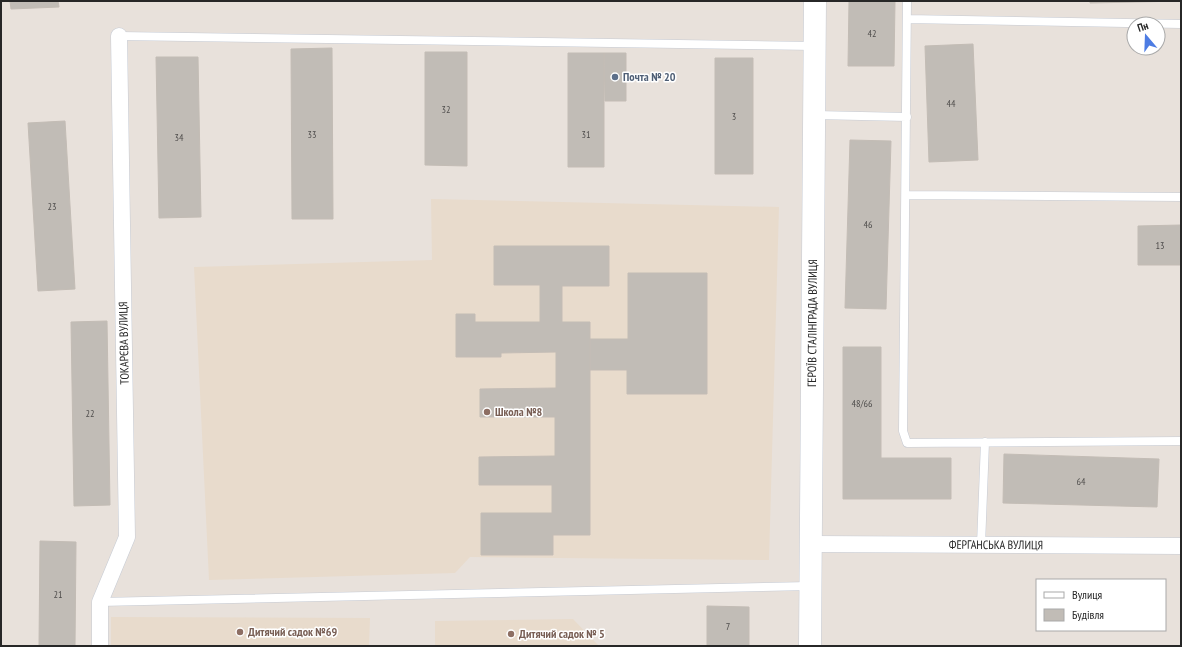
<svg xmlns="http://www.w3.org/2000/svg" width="1182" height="647" viewBox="0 0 1182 647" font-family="'PT Sans Narrow',sans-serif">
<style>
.education{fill:#e8dbcc}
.building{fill:#c1bcb6;stroke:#c3bcb5}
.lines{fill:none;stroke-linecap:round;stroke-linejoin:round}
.service-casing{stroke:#c6cbd4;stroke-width:9}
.minor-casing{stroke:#c6cbd4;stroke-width:17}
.secondary-casing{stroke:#c6cbd4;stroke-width:23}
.service{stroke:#fff;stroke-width:8}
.minor{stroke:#fff;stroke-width:16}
.secondary{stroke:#fff;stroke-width:22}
.service-dot{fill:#5c6f8a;stroke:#fff;stroke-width:1.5}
.education-dot{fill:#8d6e63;stroke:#fff;stroke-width:1.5}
.labels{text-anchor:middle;stroke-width:3;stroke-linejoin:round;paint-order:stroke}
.number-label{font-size:10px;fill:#4e4c4b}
.service-label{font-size:12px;font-weight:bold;fill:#4e5e75;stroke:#fff;text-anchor:start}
.street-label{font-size:12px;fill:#272727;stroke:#fff}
.education-label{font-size:12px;font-weight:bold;fill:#785e54;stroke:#fff;text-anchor:start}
</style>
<rect width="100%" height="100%" fill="#e8e1db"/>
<path class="education" d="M431,199L779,207L769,560L470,557L455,573L209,580L194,267L432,260Z
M111,617L370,618L369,646H111Z
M573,619L599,646H435V621Z"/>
<path class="building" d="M10,1H58L59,7L11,9Z
M849,1H895L894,66H848Z
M1090,1H1181L1090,3Z
M973,44L978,160L929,162L925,46Z
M332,48L333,219H292L291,49Z
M425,52H467V166L425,165Z
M568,53H604V167H568Z
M604,53H626V101H605Z
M156,57H198L201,217L159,218Z
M715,58H753V174H715Z
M65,121L75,289L38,291L28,123Z
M850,140L891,141L886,309L845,308Z
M1181,225V265H1138V226Z
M494,246H609V286H562V322H590V535H553V555H481V513H552V485H479V457L555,456V417H480V389L556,388V352L501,353V357H456V314H475V322H540V285H494Z
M628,273H707V394H627V370H590V339H628Z
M107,321L110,505L74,506L71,322Z
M843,347H881V458H951V499H843Z
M1004,454L1159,459L1157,507L1003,503Z
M40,541L76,542L75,646H39Z
M707,606L749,607V646H707Z"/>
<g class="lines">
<g class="service-casing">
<path id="service" d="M907,1L903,431L907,443L1181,441
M907,19L1181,24
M119,36L815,46
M815,115L907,117
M906,195L1181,197
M981,545L985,442
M100,602L809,586"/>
</g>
<g class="minor-casing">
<g id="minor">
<path id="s1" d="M811,544L1181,546"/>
<path d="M100,646V602L127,537L119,36"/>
</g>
</g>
<g class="secondary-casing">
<g id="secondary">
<path id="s2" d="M810,646L815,1"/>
</g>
</g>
<use href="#service" class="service"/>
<use href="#minor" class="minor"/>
<use href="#secondary" class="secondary"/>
</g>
<circle class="service-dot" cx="615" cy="77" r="4"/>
<g class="education-dot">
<circle cx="487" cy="412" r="4"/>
<circle cx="240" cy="632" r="4"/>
<circle cx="511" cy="634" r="4"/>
</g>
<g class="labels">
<g class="number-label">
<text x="872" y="37">42</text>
<text x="951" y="107">44</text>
<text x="446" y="113">32</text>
<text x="734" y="120">3</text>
<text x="312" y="138">33</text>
<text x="586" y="138">31</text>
<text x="179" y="141">34</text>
<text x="52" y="210">23</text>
<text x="868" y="228">46</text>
<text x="1160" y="249">13</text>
<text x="862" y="407">48/66</text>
<text x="90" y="417">22</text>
<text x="1081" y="485">64</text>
<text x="58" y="598">21</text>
<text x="728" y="630">7</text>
</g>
<g class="service-label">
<text x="623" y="81">Почта № 20</text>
</g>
<g class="street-label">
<text dy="4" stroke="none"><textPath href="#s2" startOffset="323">ГЕРОЇВ СТАЛІНГРАДА ВУЛИЦЯ</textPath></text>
<text transform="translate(124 343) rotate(-91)" y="4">ТОКАРЄВА ВУЛИЦЯ</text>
<text dy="4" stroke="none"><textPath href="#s1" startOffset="185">ФЕРГАНСЬКА ВУЛИЦЯ</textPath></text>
</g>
<g class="education-label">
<text x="495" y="416">Школа №8</text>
<text x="248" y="636">Дитячий садок №69</text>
<text x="519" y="638">Дитячий садок № 5</text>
</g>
</g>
<rect width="1182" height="647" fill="none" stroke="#272727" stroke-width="4"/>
<rect x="1036" y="579" width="130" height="52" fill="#ffffff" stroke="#a9a9a9"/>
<rect x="1044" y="592" width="20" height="6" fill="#ffffff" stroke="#a9a9a9"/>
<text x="1072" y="599" font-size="12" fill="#272727">Вулиця</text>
<rect x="1044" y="609" width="20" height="12" fill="#c1bcb6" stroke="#a9a9a9"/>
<text x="1072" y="619" font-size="12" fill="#272727">Будівля</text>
<g transform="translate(1146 36) rotate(341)"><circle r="19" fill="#ffffff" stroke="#a9a9a9"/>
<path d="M0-3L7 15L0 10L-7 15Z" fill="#4d7ce3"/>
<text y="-6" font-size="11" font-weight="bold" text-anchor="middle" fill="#272727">Пн</text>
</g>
</svg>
